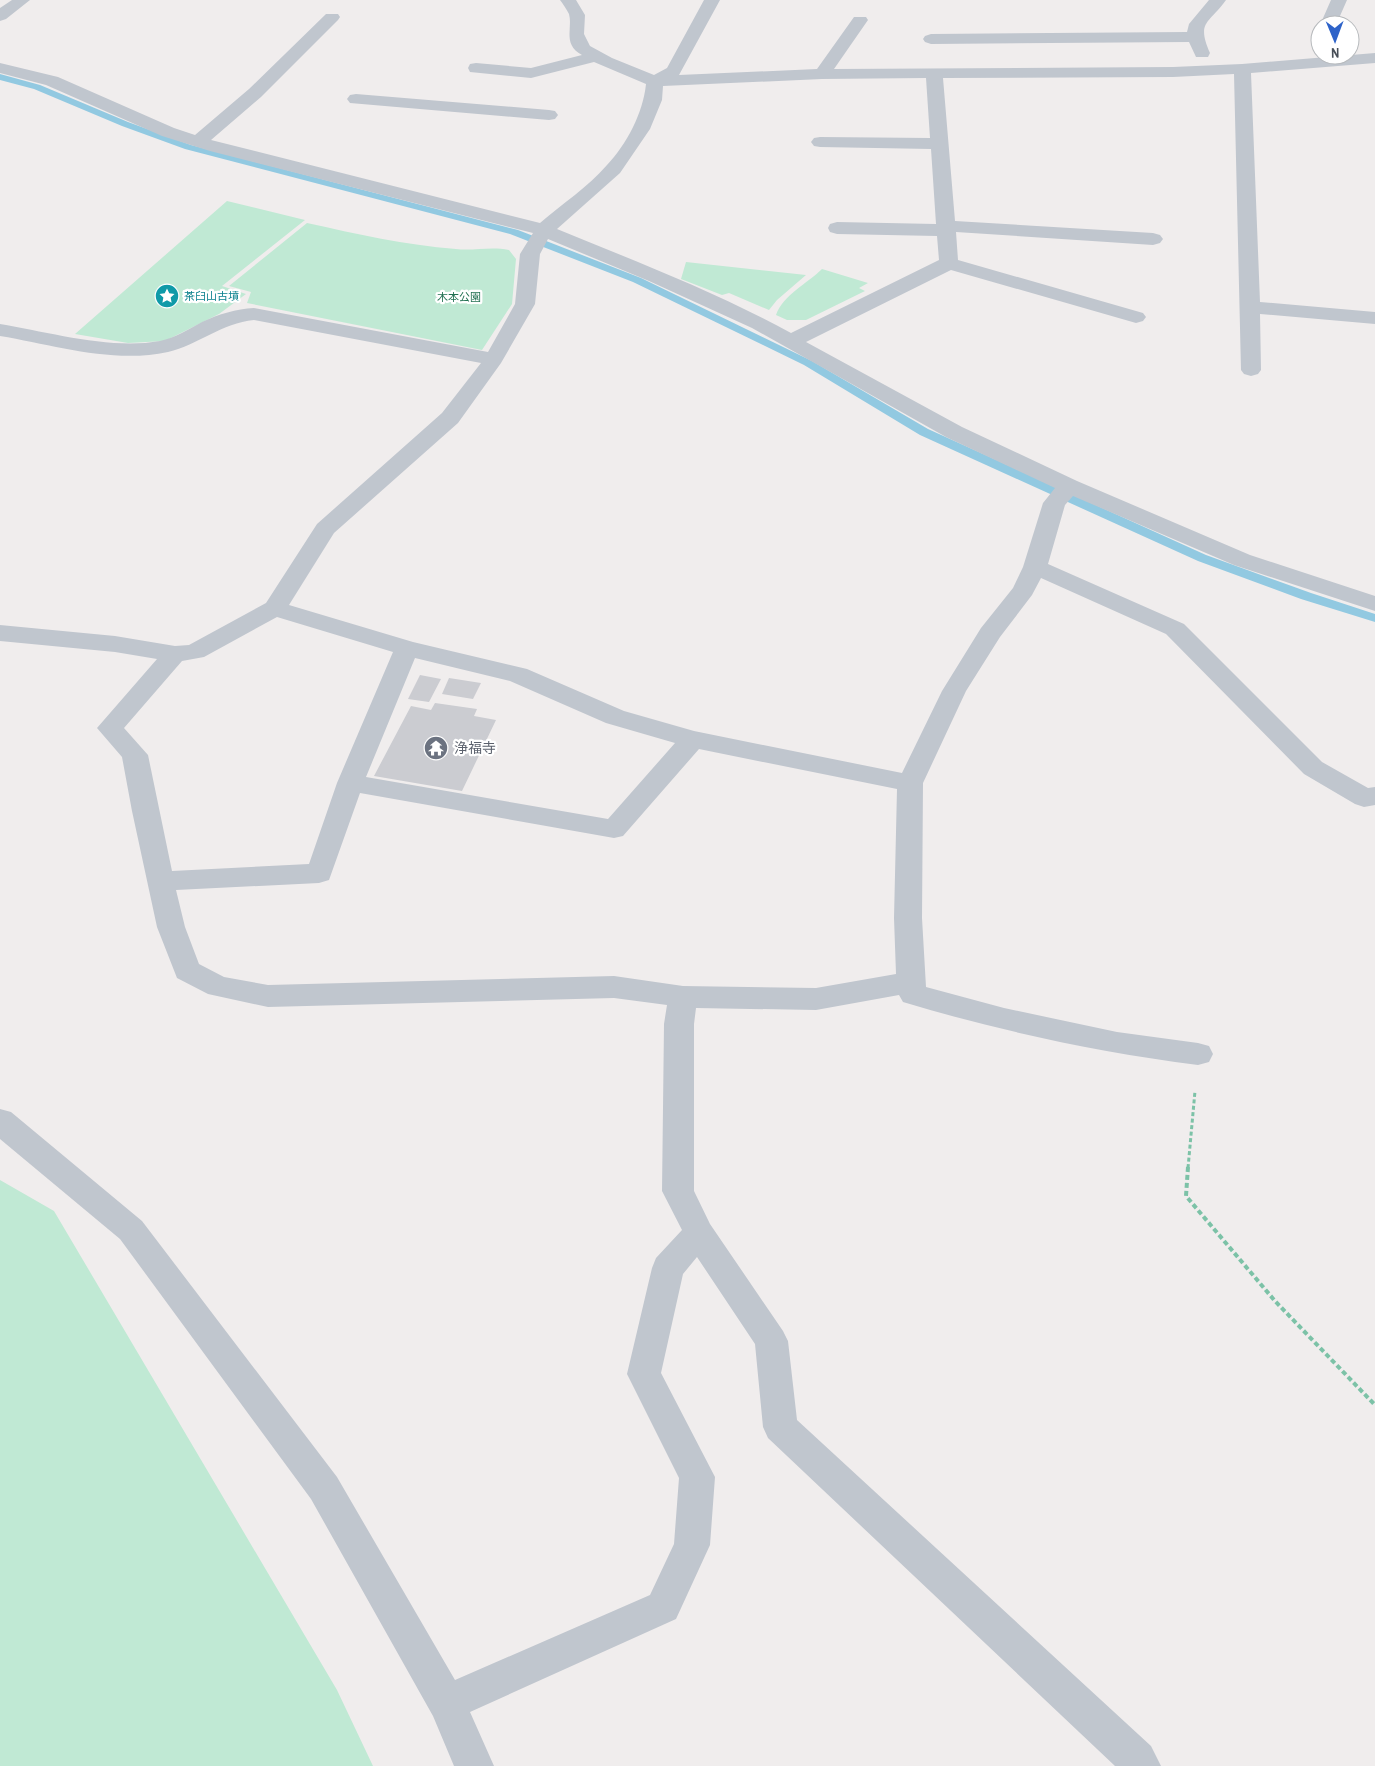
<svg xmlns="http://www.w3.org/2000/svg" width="1375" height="1766" viewBox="0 0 1375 1766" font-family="'Archivo Narrow','Noto Sans JP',sans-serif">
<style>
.green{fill:#c0e9d4}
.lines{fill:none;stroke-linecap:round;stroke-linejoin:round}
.stream{fill:#92c9e1;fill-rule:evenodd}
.building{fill:#cbccd1}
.path-far1{stroke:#7cc2a7;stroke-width:3;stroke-dasharray:4 2.5;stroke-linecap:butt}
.path{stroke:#7cc2a7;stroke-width:4;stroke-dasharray:5 3;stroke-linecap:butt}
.minor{fill:#c0c6ce;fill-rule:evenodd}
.labels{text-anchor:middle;stroke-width:4.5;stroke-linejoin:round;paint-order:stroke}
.far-culture-label{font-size:11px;fill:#0d838f;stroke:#fff;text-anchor:start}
.far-park-label{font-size:11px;fill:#217051;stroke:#fff}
.worship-label{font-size:14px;fill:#5b616d;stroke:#fff;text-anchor:start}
</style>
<rect width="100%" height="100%" fill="#f0eded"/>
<path class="green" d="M227,201L305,220L222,286L246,294L219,314L165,341L128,343L75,334Z
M307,223C357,234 405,245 456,249C474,251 491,246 509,250L516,259L512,304L482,350L247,303L251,292L229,286Z
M686,262L806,275L777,300L769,310L729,293L722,295L681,279Z
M822,269L868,283L859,288L865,291L806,320H787L776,315C783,295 808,283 822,269Z
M0,1180L54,1211L337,1690L373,1766H0Z"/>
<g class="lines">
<path class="stream" d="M0,74L40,85L128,122L191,145L518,230L641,278L812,361L928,429L1206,555L1311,593L1375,614V622L1301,599L1198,561L920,435L804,365L633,282L510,234L185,149L122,126L34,89L0,80Z"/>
</g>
<path class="building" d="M420,675L441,679L429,702L408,699Z
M449,678L481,683L473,699L442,694Z
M435,703L477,709L474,716L496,720L462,791L374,776L411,706L431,710Z"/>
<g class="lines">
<path class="path-far1" d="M1188,1168L1195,1091"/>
<path class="path" d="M1188,1167L1186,1196L1275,1301L1375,1405"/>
<path class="minor" d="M12,0H30L6,19L0,21V8Z
M560,0H576L585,15L584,34L590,46L612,58L654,75L667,68L704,0H720L679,75L817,69L854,17H866L868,20L834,69L1173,67L1242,64L1375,53V63L1251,73L1260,302L1375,312V324L1260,314L1261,370L1258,374L1251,376L1244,374L1241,370L1234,74L1173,77L943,78L955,221L1153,233L1160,235L1163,239L1160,243L1153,245L956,232L958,260L1143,313L1146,317L1143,321L1136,323L951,270L806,342L962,427L1077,481L1250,555L1375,596V611L1234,565L1073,496L1065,505L1048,564L1184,624L1322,762L1368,788L1375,787V805L1364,807L1355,804L1304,774L1166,634L1041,578L1032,595L1000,637L966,691L923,783L922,918L926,987L1004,1008L1117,1032L1198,1043L1209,1046L1213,1054L1209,1062L1198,1065C1098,1052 999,1031 903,1002L899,995L816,1010L696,1008L694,1024V1191L710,1224L783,1331L788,1341L797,1420L1151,1746L1161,1766H1115L768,1438L763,1427L755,1344L697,1257L683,1274L661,1373L715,1477L710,1545L676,1619L470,1712L494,1766H454L433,1716L311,1499L120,1239L0,1139V1109L11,1112L142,1221L337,1477L455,1680L650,1595L674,1544L679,1478L627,1374L652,1268L656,1258L682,1230L662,1191L664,1024L667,1005L614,998L268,1007L208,994L177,978L157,927L132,811L122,757L97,728L157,659L115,652L0,641V625L115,636L175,646L189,645L266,603L317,524L442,413L481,363L254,320C222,323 198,345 168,352C113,364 54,345 0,336V324C49,332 110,350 160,341C175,338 189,329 202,322C219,314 236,309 254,308L488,352L515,304L520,254L533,233L210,151L162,136L46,85L0,73V63L58,77L174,128L195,135L249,89L326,14H338L340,17L338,20L261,97L211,140L540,223C562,204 588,187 607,165C627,144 643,113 646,84L594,62L531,78L470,72L468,68L470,64L476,63L531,68L582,55C562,44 573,28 569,14C567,10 563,4 560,0ZM926,78L930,138L820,137L814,138L811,142L814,146L820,147L931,149L936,224L837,222L830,224L828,228L830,232L837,234L937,236L939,260L791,333C716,292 635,261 557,229L620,173L650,129L662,100L663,86L822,79ZM548,239L649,281L752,328L946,437L1055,488L1043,503L1023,567L1013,588L981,628L942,691L902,773L694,731L624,711L527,669L413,642L289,605L334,533L458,423L501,363L535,304L540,254ZM277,617L393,652L337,783L309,864L172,871L148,755L124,728L182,661L204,657ZM415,658L510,681L606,723L675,743L608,819L366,777ZM699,749L897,789L894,918L896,974L816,988L683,986L614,976L268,985L224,977L199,964L185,927L176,890L319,883L329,880L360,793L614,838L623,836Z
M1209,0H1226C1209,24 1196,21 1210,53L1208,57H1196L1189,42L931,44L925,42L923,39L925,36L931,34L1187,32L1189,24Z
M1331,0H1347L1336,25H1320Z
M356,94L549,110L555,111L558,115L555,119L549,120L350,103L347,99L350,95Z"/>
</g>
<defs>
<g id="sight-disc" transform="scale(1.25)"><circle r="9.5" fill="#0f9aa8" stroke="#fff"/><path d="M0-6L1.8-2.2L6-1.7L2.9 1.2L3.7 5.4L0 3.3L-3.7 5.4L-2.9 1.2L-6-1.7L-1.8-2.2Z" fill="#fff"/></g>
<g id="temple-disc" transform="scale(1.25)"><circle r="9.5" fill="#6b7280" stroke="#fff"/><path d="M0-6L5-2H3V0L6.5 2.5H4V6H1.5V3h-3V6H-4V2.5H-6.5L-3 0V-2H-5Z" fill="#fff"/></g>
</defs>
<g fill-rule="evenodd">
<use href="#sight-disc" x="167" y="296"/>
<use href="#temple-disc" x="436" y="748"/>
</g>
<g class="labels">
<g class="far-culture-label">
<text x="184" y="300">茶臼山古墳</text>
</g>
<g class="far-park-label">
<text x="459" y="301">木本公園</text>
</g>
<g class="worship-label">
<text x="454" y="753">浄福寺</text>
</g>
</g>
<g transform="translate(1335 40) rotate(179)"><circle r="24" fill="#ffffff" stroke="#b6b9bc"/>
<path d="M0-4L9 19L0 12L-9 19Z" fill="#2e63c9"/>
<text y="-8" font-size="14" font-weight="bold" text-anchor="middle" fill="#484f58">N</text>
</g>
</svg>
